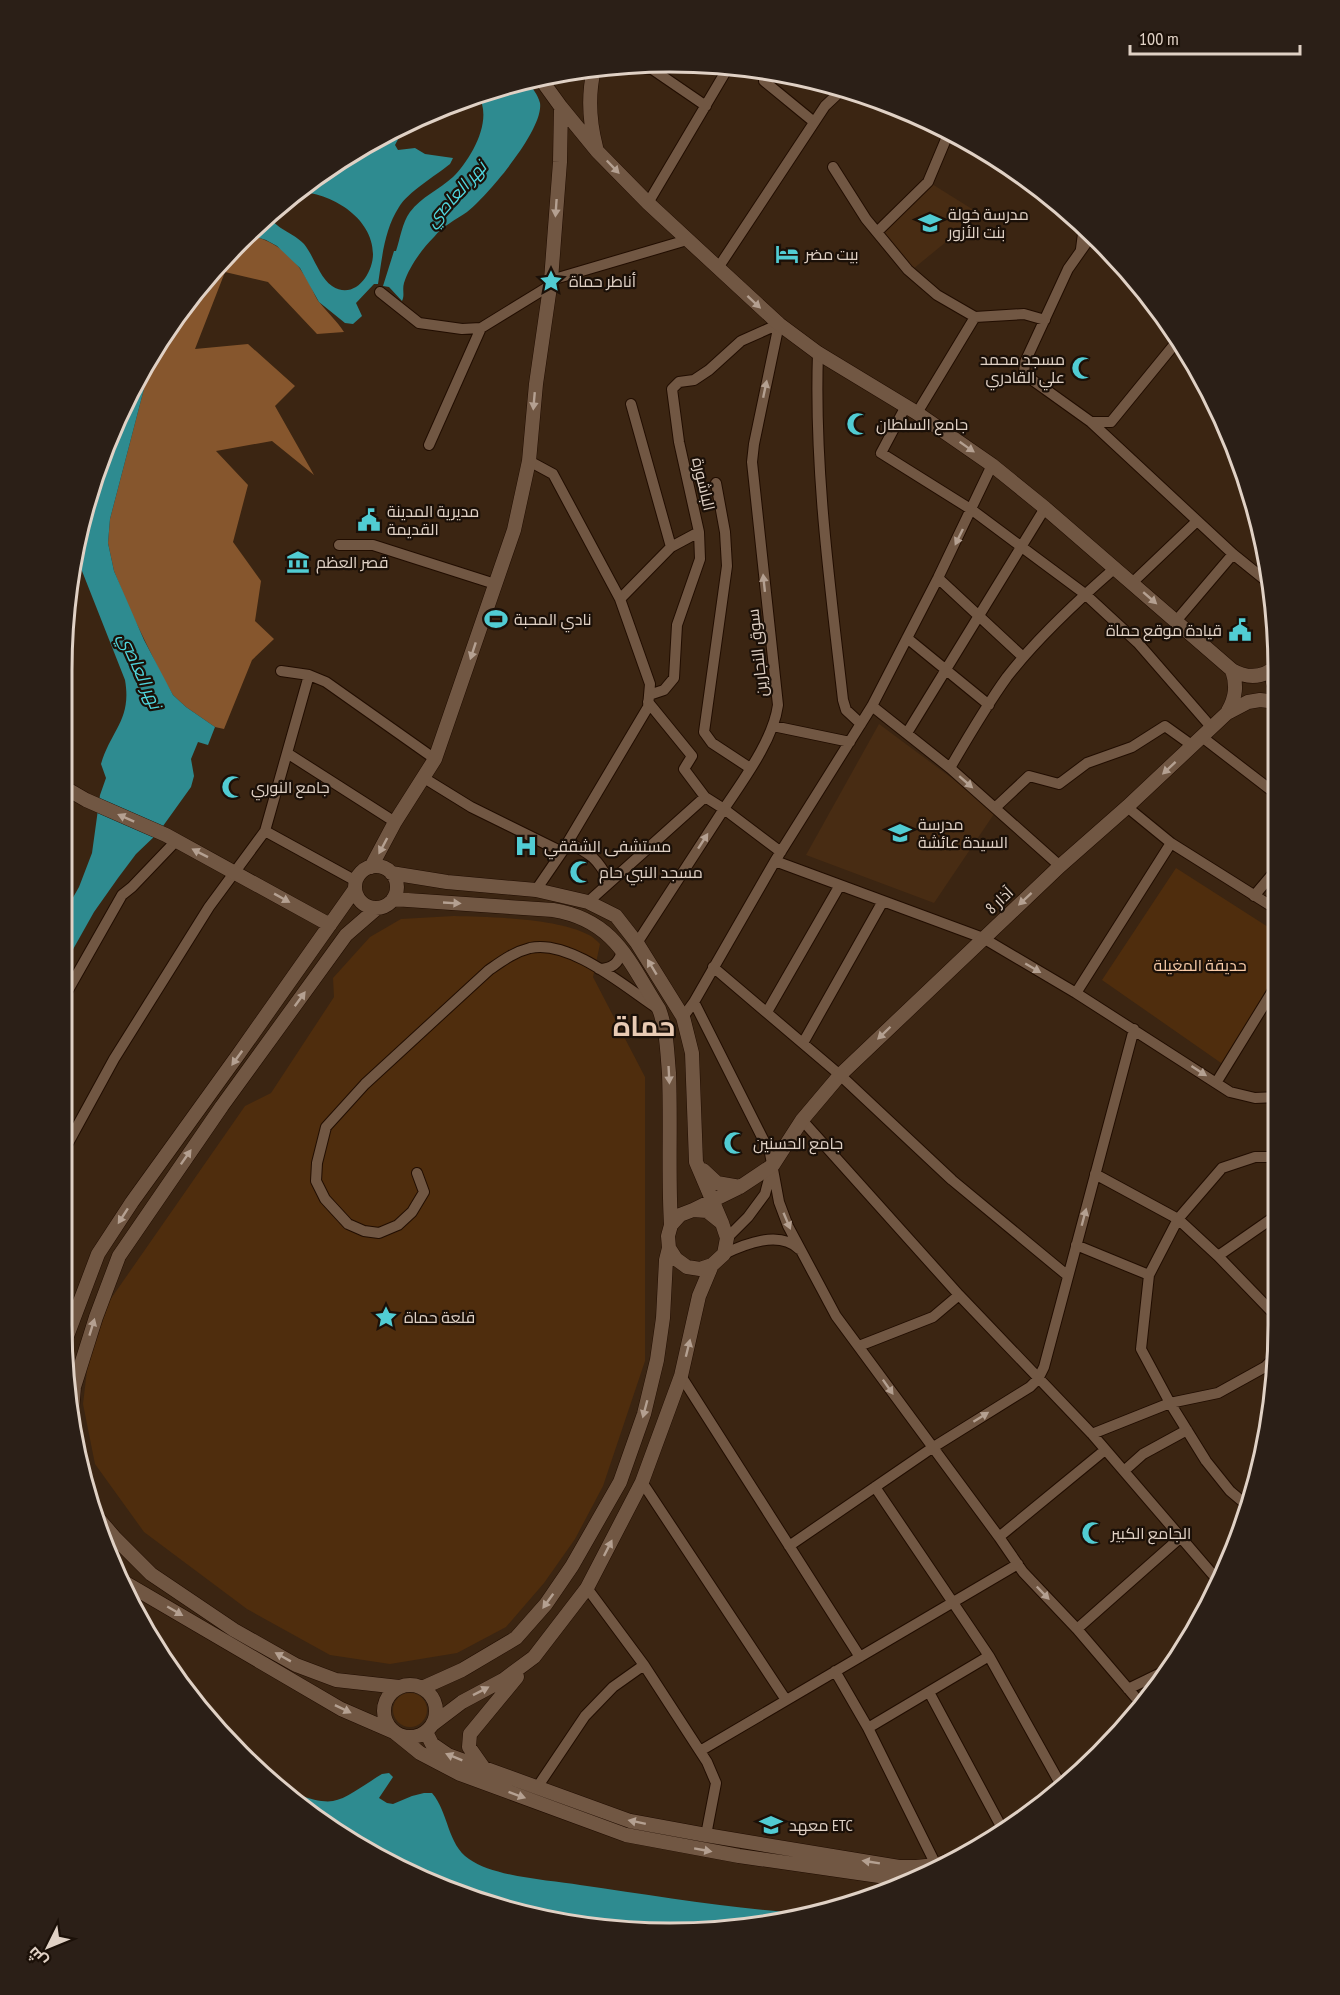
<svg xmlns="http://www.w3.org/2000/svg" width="1340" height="1995" viewBox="0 0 1340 1995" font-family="'PT Sans Narrow',Cairo,sans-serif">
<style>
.built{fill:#482c13}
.green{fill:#4f2d0d}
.forest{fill:#86562d}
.water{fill:#2e8b90}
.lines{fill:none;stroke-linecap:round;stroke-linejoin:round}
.street-casing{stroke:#210d00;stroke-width:12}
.secondary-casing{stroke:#210d00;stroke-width:15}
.street{stroke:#715743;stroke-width:10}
.secondary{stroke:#715743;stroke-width:14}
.oneway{fill:#b4a091}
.labels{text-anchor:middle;stroke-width:4.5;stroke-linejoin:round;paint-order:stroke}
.poi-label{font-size:16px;fill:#e0d1c5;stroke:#1b1008;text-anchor:start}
.street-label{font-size:16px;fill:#e0d1c5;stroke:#1b1008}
.park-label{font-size:16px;fill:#f9cca9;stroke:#1b1008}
.water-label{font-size:18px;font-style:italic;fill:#50d6de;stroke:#1b1008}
.town-label{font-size:28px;font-weight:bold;fill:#e9cbb4;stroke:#1b1008}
.rim{fill:none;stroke:#e0d1c5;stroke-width:3}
</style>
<rect width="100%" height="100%" fill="#3b2512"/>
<path class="built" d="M932,184L980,214L913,269L881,232Z
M879,724L996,811L934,903L806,855Z"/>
<path class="green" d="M1176,868L1276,932L1275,982L1224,1065L1102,980Z
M454,916C490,917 557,918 589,935C593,937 597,941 600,944L593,977L645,1077V1361L603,1486L575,1539L544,1583L506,1627L457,1653L390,1664L330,1655L247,1609L144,1532L95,1464L83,1404L88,1362L110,1300L245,1106L271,1093L334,997L333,978L370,937L401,919Z
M393 1710a17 17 0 1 1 34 0a17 17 0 1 1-34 0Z"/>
<path class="forest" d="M253,236C279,243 296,259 309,283C313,289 315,298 320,303C328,313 337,321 344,332L317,334L268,282L225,272L195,349L248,344L295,386L275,406L314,475L272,441L216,451L248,485L233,542L261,581L255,621L274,639L252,660L224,729L215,727L186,707L173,695L162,676L129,608L114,571L108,543L110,519L151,362L213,269L246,238Z"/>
<path class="water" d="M526,80C532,87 538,95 540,103C544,130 487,196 467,212C455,220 443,226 434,237C422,249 409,267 404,283C402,290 405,295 402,301L389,287L383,286L394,251H396C400,239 402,223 410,212C421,197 440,189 453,177C471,159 494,120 478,95L513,82Z
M407,122L395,145L398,150L415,148L425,154L453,158L450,164C435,176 408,192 399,207C384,230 382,259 378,284H374L356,303L362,316L353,324L345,323L319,302L300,268L277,246L266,240L253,236L246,238L269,216C276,229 294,233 304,244C314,256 319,277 332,286C354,301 373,274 373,254C373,216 327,190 294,192L300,187Z
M151,362L110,519L108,543L114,571L144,640L173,695L186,707L215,727L208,745L198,742L191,759L194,776L191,787L158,833L136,854L118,878L94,912L67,960V908L79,887L92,853L100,795L106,778L101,764C111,730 132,720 125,680L82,571L76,546L82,512L124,401Z
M389,1773L393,1777L379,1798L387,1803L393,1804L412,1796L424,1793H432C449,1813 447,1844 469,1859C494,1877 549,1880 580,1885C658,1896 737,1910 816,1914L789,1922L630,1932L551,1922L437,1887L299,1808L274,1785C289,1791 317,1804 333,1801C347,1799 368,1782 382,1774Z"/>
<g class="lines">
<g class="street-casing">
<path id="street" d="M656,64L652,69L706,106
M620,65L652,69
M766,71L764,81L814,122
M479,95L484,93
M833,167L866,219L908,270L937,295L975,317L1024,314L1045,320
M648,203L729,66
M877,232L928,182L949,132
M1092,235L1068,269L1025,362L1024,374L1091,422L1233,554L1269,583
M1081,249L1084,226
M718,268L825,106L843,89
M551,280L687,240
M380,292L419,323L462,329L481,328L551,285
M818,353C814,469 830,585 843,700L846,710L861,724
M631,404L671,547
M906,406L881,453L972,510L1085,594L1138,643L1212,728
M917,413L975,317
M1091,422H1111L1178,340
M429,445L481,328
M529,461L553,474L620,599L650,684L648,707L562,852L536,890
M716,483L725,532L727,566L704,732L712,743L750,768
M339,545H373L495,584
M938,578L1023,657
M1132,583L1197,521
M620,599L671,547L699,532
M1176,621L1233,554
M907,638L989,705
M281,671L309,675L326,682L435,759
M649,695L664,690L674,678L677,625L700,559L699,532L679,442L672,389L679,382L694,380L709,370L741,341L779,324
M648,702L692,756L684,769L705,797L724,809L781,852
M872,706L950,768L1060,866
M773,726L850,742
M907,733L1045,508
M1202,737L1276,794
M287,753L395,822
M950,768C968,737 986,706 1007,677C1038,637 1077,601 1115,568
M424,778L471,807L562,852
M996,807L1029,776L1059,784L1087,763L1132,747L1165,726L1193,746
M1127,807L1171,843L1276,909
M265,831L356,881
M568,842C592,855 597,858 610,882
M775,861L983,938L1076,993L1230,1092L1255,1098L1275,1097
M1254,896L1276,870
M588,902L705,797
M637,943C665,900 693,857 720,815C740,784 773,742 778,705L752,462L754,444L779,324
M713,967L840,1075L952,1180L1068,1276
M599,969C612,969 619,963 622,951
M67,992L122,895L132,887L176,841
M1076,993L1171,843
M694,1002L770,1153L779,1202L788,1226L836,1316L999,1537L1023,1572L1077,1629L1142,1705
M767,1012L840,885
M683,1017L694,1002L775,861L872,706L938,578L992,465
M803,1043L883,901
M1216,1083L1275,987
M802,1120L959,1295L1092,1434L1220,1583
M67,1145L114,1059L209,907L265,831L309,675
M417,1173L424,1192L412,1212L398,1225L379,1233L364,1231L348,1224L325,1199L316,1181L317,1163L326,1127L365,1084L489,970C502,961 514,952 530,948C570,939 625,987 657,1008
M1095,1174L1178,1219L1218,1256L1274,1314
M727,1238L748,1217L765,1194L771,1171
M1076,1245L1149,1275
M724,1254C745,1244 779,1230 799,1249
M1218,1256L1274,1217
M859,1346L933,1317L959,1295
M681,1376L860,1657
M1092,1434L1170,1403L1218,1393L1265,1367L1273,1359
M1124,1471L1143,1454L1187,1430
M642,1482L786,1700
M875,1487L989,1656L1062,1787
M1249,1507L1230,1491L1206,1461L1170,1403L1141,1349L1149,1275L1178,1219L1222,1168L1255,1157H1275
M999,1537L1105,1450
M789,1546L932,1448L1030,1387L1038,1379L1044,1367L1134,1029
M587,1588L644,1665L707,1762L716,1783L706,1835
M1077,1629L1181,1537
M835,1671L868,1728L936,1865V1871
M1128,1689L1165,1671
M929,1692L1004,1832
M868,1728L989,1656
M700,1751L1018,1564
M538,1786L585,1716L613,1687L644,1665"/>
</g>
<g class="secondary-casing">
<path id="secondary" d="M594,69C588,95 589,120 596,147
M540,78L561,107L597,151L648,203L779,324L818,353L917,413L992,465L1045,508L1232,670C1248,679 1263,678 1277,666
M1276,667L1273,682L1277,695
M1228,711C1236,697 1237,685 1232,670
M67,789L86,800L166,835L330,925
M355 887a21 21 0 1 1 42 0a21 21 0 1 1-42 0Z
M371,867L395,822L435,759L514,530L529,461L536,384L551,280L560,162L561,107
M391,873L447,882L536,890L588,902L616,916L637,943L683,1017L692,1053L696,1162L722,1223L727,1238L724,1254L712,1265L700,1269L687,1267L676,1259L669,1248L668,1236L671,1225L680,1215L693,1210L707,1211L722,1223
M393,899L553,910C615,920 629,962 659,1009C667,1030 667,1051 669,1073C671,1123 668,1174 671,1225
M703,1170L717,1183L740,1187
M693,1210L740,1187L773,1165L802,1120L840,1075L1060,866L1127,807L1227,713L1248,702L1260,700L1277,702
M67,1336L98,1254L132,1202L238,1055L355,889
M71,1424L74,1387L96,1317L119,1256L222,1106L346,935L376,909
M91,1510L115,1538L151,1574L234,1630L296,1665L336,1680L399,1687
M124,1582L341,1709L394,1732L420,1753L460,1774L626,1835L739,1856L900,1879L918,1880
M384 1711a26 26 0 1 1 52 0a26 26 0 1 1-52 0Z
M422,1688L462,1670L516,1638L546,1604L572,1566L620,1482L644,1414L657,1360L663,1318L666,1260L669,1248
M433,1724L462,1702L503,1680L534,1657L587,1588L642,1482L681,1376L699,1296L712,1265
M426,1732L432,1744L448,1755L630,1821L706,1835L899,1867H916L936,1865L953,1859L987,1843
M483,1767L469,1747L470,1734L517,1677"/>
</g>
<use href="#street" class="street"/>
<use href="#secondary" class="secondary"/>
</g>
<defs><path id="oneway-solid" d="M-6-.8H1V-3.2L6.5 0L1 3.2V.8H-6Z" transform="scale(1.5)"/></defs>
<g class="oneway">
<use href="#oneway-solid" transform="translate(613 167) rotate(46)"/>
<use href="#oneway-solid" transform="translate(556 208) rotate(94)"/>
<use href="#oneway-solid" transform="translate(754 302) rotate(43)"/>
<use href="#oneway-solid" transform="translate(765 389) rotate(-78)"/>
<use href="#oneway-solid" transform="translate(534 401) rotate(95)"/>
<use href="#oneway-solid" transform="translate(967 447) rotate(35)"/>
<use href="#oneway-solid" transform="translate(959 537) rotate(116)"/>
<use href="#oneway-solid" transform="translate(764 583) rotate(-96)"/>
<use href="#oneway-solid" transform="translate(1150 598) rotate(41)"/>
<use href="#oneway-solid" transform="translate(473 651) rotate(108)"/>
<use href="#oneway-solid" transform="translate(1169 768) rotate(137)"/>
<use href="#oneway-solid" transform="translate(966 782) rotate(41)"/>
<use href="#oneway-solid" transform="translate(126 818) rotate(-156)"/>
<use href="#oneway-solid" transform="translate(703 841) rotate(-57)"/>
<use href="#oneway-solid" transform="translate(383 846) rotate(118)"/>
<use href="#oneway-solid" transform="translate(200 853) rotate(-153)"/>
<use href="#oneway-solid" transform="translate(282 898) rotate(29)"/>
<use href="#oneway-solid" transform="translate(1025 899) rotate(137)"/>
<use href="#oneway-solid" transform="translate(452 903) rotate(3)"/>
<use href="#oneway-solid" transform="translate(652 967) rotate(-121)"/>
<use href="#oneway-solid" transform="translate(1033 968) rotate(30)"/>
<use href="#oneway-solid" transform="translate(300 999) rotate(-54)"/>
<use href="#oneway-solid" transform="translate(884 1033) rotate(136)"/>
<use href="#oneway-solid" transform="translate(237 1058) rotate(126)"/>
<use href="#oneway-solid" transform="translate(1199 1071) rotate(33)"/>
<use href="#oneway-solid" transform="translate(669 1075) rotate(87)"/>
<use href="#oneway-solid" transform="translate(186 1157) rotate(-55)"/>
<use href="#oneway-solid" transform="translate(123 1216) rotate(123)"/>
<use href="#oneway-solid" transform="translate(1084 1217) rotate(-75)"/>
<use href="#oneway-solid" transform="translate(787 1221) rotate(67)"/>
<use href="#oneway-solid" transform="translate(92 1327) rotate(-73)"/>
<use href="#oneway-solid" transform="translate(688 1348) rotate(-76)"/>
<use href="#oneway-solid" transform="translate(888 1387) rotate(55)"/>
<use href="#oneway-solid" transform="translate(645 1409) rotate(105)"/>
<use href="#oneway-solid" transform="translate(981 1417) rotate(-32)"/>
<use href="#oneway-solid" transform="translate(608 1548) rotate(-63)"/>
<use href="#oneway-solid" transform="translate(1043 1593) rotate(46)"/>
<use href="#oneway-solid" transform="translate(548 1601) rotate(126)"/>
<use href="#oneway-solid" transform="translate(175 1611) rotate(30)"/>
<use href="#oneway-solid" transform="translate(283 1657) rotate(-151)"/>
<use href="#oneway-solid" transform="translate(481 1691) rotate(-27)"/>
<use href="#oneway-solid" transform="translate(343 1709) rotate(26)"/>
<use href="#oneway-solid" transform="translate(454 1757) rotate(-158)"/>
<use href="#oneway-solid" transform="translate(517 1795) rotate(20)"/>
<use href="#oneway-solid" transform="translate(637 1822) rotate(-168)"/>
<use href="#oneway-solid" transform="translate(703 1850) rotate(10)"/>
<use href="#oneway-solid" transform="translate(871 1862) rotate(-171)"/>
</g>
<defs>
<g id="school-bare" transform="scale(1.8)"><path d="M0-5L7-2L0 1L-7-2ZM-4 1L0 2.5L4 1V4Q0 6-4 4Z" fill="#51ccd3" stroke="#1b1008" stroke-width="2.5" paint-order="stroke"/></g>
<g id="hotel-bare" transform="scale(1.8)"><path d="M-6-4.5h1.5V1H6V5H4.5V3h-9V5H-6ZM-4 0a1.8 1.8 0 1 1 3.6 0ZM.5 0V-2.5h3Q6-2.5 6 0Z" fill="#51ccd3" stroke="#1b1008" stroke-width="2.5" paint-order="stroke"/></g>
<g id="sight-bare" transform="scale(1.8)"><path d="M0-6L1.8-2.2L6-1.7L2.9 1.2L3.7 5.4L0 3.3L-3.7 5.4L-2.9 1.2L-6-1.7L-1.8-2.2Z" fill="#51ccd3" stroke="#1b1008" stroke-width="2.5" paint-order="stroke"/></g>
<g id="mosque-bare" transform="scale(1.8)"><path d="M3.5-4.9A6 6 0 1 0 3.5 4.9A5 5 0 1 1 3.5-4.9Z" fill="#51ccd3" stroke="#1b1008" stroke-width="2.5" paint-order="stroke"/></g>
<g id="civic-bare" transform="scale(1.8)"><path d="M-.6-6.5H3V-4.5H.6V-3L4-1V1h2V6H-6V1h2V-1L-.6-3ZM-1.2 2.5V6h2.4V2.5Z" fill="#51ccd3" stroke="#1b1008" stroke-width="2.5" paint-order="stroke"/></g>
<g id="museum-bare" transform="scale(1.8)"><path d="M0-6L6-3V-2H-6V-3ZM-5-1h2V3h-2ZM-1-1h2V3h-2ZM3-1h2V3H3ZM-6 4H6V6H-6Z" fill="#51ccd3" stroke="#1b1008" stroke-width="2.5" paint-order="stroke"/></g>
<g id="stadium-bare" transform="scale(1.8)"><path d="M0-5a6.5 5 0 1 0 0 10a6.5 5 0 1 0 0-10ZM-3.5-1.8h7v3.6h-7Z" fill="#51ccd3" stroke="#1b1008" stroke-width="2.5" paint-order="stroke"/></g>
<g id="hospital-bare" transform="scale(1.8)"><path d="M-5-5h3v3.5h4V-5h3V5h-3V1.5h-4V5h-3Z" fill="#51ccd3" stroke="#1b1008" stroke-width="2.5" paint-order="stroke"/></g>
<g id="university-bare" transform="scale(1.8)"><path d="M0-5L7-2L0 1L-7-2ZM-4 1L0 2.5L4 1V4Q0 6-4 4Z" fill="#51ccd3" stroke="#1b1008" stroke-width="2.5" paint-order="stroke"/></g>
</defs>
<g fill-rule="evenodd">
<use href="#school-bare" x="930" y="223"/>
<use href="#hotel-bare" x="787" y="254"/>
<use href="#sight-bare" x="551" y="281"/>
<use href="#mosque-bare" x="1083" y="368"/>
<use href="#mosque-bare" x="858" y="424"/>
<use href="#civic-bare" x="369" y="520"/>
<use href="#museum-bare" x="298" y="562"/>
<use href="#stadium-bare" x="496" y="619"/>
<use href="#civic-bare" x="1240" y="630"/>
<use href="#mosque-bare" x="233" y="787"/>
<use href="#school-bare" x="900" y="833"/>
<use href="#hospital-bare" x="526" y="846"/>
<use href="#mosque-bare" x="581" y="872"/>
<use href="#mosque-bare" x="735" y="1143"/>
<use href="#sight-bare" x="386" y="1317"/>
<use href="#mosque-bare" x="1093" y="1533"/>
<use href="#university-bare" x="771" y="1825"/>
</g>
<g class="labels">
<g class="poi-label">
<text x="948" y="220">مدرسة خولة<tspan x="948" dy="18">بنت الأزور</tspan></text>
<text x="805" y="260">بيت مضر</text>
<text x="569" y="287">أناطر حماة</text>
<text x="1065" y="365" text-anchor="end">مسجد محمد<tspan x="1065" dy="18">علي القادري</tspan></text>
<text x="876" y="430">جامع السلطان</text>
<text x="387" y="517">مديرية المدينة<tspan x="387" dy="18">القديمة</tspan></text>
<text x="316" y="568">قصر العظم</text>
<text x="514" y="625">نادي المحبة</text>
<text x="1222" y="636" text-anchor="end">قيادة موقع حماة</text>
<text x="251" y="793">جامع النوري</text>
<text x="918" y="830">مدرسة<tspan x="918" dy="18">السيدة عائشة</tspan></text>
<text x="544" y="852">مستشفى الشققي</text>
<text x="599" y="878">مسجد النبي حام</text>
<text x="753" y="1149">جامع الحسنين</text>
<text x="404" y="1323">قلعة حماة</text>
<text x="1111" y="1539">الجامع الكبير</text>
<text x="789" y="1831">معهد ETC</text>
</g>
<g class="street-label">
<text transform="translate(704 484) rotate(77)" y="6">الباشورة</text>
<text transform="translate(757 653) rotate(-96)" y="6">سوق النجارين</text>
<text transform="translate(999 900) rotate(-43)" y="6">8 آذار</text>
</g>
<g class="park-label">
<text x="1200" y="971">حديقة المغيلة</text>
</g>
<g class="water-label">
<text transform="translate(456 194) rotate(-48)" y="6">نهر العاصي</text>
<text transform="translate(140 671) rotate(66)" y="6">نهر العاصي</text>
</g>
<g class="town-label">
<text x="644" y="1036">حماة</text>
</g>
</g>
<path d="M0 0H1340V1995H0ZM670 72H670A598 598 0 0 1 1268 670V1325A598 598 0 0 1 670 1923H670A598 598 0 0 1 72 1325V670A598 598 0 0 1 670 72Z" fill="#2b1f17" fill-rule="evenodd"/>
<path class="rim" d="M670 72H670A598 598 0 0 1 1268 670V1325A598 598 0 0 1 670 1923H670A598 598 0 0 1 72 1325V670A598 598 0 0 1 670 72Z"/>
<g transform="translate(48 1947) rotate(227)" stroke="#1b1008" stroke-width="4.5" paint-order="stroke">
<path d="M0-4.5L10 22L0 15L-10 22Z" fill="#e0d1c5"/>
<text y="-9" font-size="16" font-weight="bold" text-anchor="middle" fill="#e0d1c5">ش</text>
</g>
<path d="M1130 45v9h170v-9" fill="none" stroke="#e0d1c5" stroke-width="3"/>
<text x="1139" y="45" font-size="18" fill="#e0d1c5" stroke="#1b1008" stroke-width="4.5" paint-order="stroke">100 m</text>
</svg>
